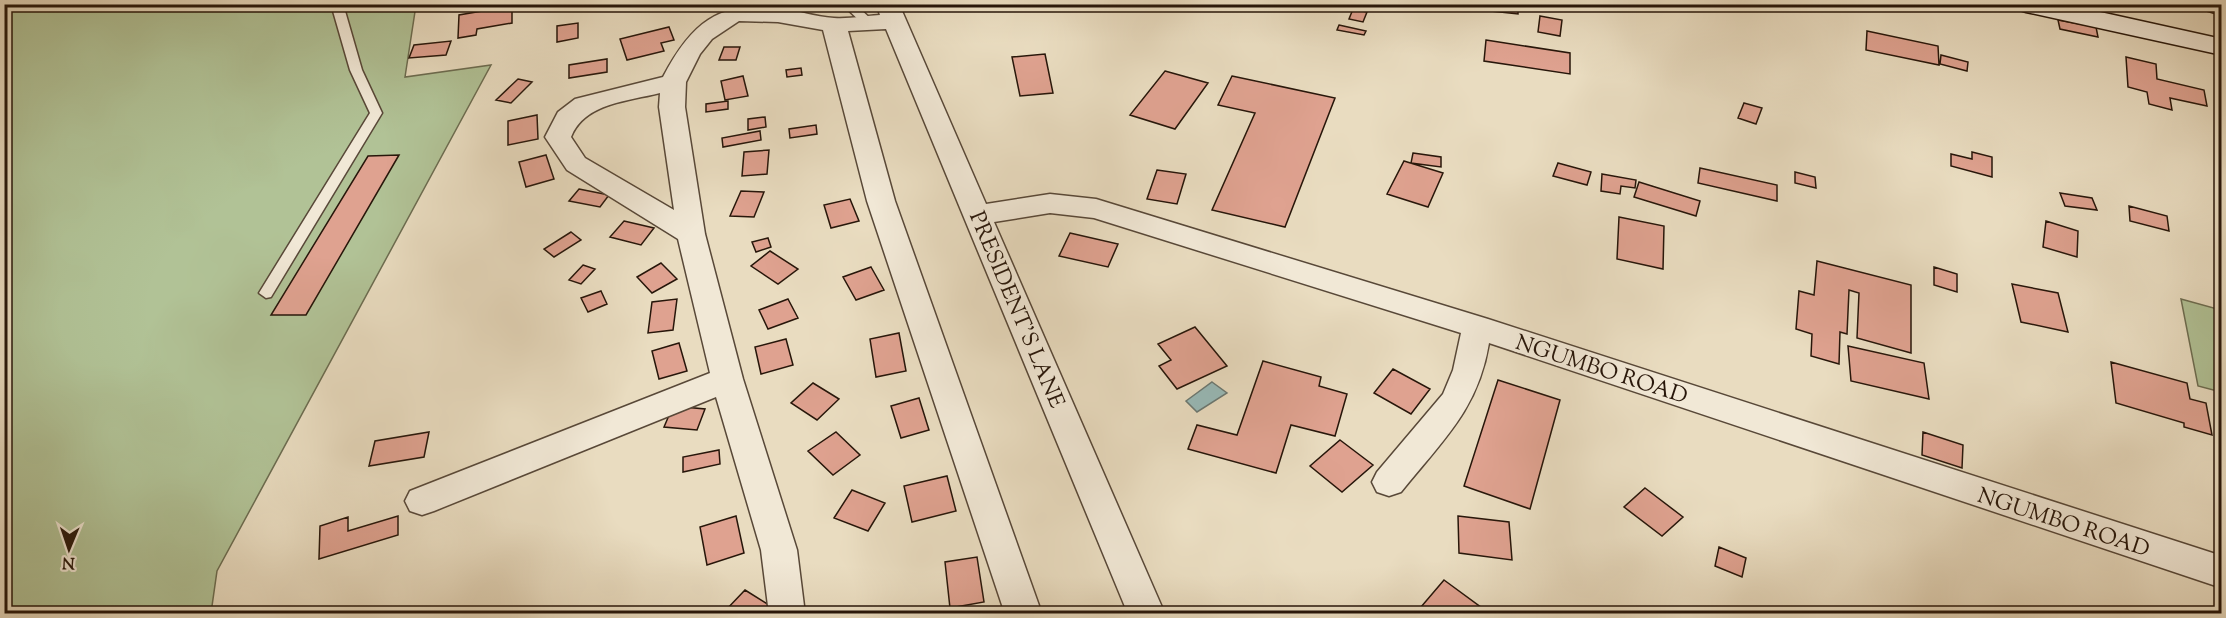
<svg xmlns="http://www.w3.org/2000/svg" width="2226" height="618" viewBox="0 0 2226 618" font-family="'Sorts Mill Goudy',serif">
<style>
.green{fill:#b1c296;stroke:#6c6c50;stroke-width:1.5}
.water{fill:#98bab8;stroke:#6b7872;stroke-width:1.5}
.building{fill:#dfa290;stroke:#27160a;stroke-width:1.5}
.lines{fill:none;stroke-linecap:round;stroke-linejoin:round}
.lane-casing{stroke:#584838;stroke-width:3}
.street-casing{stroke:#584838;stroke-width:3}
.secondary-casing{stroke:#27160a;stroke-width:3}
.lane{fill:#f1e8d6;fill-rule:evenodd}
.street{fill:#f1e8d6;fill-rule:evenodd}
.secondary{fill:#f1e8d6;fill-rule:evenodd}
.labels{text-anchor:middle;stroke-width:6;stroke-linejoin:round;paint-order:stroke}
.street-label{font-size:22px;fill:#27160a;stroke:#f1e8d6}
</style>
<rect width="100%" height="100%" fill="#e9dcc0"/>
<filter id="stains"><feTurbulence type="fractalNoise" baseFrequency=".00333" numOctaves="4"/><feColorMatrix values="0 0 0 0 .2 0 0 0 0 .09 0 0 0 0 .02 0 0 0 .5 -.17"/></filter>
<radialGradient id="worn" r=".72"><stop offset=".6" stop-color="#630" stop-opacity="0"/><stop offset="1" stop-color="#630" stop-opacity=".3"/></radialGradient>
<path class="green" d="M5,5H416L405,77L491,65L217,571L211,613H5Z
M2181,299L2221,310V392L2198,386Z"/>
<path class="water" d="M1212,382L1227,393L1197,412L1186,401Z"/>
<path class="building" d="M1490,4H1518V14L1491,11Z
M512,6V23L477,29L476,35L458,38L459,15Z
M1353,9L1367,12L1363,22L1349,19Z
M1540,16L1562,20L1560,36L1538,32Z
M2058,20L2096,27L2098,37L2060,29Z
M578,23V38L557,42V26Z
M1339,25L1366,31L1364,35L1337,30Z
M669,27L674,40L661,43L664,51L627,60L620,39Z
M1867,31L1938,46L1939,65L1866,50Z
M1486,40L1570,53V74L1484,61Z
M451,41L446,55L409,58L414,45Z
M724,47H740L736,60H719Z
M1045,54L1053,93L1020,96L1012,57Z
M1941,55L1968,62L1967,71L1940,64Z
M2126,57L2156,64L2157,79L2204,90L2207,106L2170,98L2172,110L2149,104L2147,92L2128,87Z
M607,59V72L569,78V65Z
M801,68L802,75L787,77L786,70Z
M1165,71L1208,83L1175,129L1130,115Z
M743,76L748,96L725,100L721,81Z
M1232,76L1335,98L1285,227L1212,210L1255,113L1218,105Z
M518,79L532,82L511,103L496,100Z
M728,101V109L706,112V104Z
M1744,103L1762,108L1756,124L1738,118Z
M537,115L538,139L508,145V121Z
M765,117L766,127L748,130V119Z
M816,125L817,134L790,138L789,129Z
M760,131L761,140L723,147L722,138Z
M769,150L767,174L742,176L744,152Z
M1972,152L1992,157V177L1951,166V154L1972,159Z
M1413,153L1441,157V167L1411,163Z
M399,155L306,315H271L368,156Z
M546,155L554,179L526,187L519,162Z
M1404,161L1443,173L1428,207L1387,194Z
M1558,163L1591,172L1587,185L1553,176Z
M1700,168L1777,185V201L1698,183Z
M1157,170L1186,174L1177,204L1147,199Z
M1795,172L1815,177L1816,188L1795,183Z
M1602,174L1636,180L1635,188L1621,186L1620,194L1601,191Z
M1639,182L1700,201L1696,216L1634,197Z
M579,189L609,195L600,207L569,201Z
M741,191L764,192L754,217L730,216Z
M2060,193L2092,198L2097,210L2065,206Z
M850,199L859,221L831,228L824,205Z
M2129,206L2167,216L2169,231L2130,221Z
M1619,217L1664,226L1663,269L1617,259Z
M624,221L654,228L641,245L610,237Z
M2046,221L2078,231L2077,257L2043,247Z
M571,232L581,240L554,257L544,249Z
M1070,233L1118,244L1108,267L1059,256Z
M768,238L771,247L756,252L752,242Z
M770,251L798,269L778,284L751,266Z
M1817,261L1911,285V353L1857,338L1859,293L1849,290L1847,334L1840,332L1839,364L1811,356L1812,334L1796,329L1799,291L1814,295Z
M661,263L677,279L652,293L637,277Z
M583,265L595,269L581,284L569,280Z
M871,267L884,290L856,300L843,277Z
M1934,267L1957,274V292L1934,285Z
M2012,284L2058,293L2068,332L2021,322Z
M601,291L607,304L588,312L581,298Z
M677,299L673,330L648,333L652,302Z
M788,299L798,318L768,329L759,310Z
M1195,327L1227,366L1177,389L1159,366L1171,360L1158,344Z
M899,333L906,371L876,377L870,339Z
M786,339L793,365L761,374L755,347Z
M679,343L687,371L659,379L652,351Z
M1848,346L1924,363L1929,399L1851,381Z
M1263,361L1321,377L1319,386L1347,394L1335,436L1291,425L1276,473L1188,449L1197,425L1237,435Z
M2111,362L2187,383L2190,399L2206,403L2212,435L2184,427V423L2116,403Z
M1393,369L1430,389L1411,414L1374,393Z
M1498,380L1560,400L1530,509L1464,486Z
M813,383L839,399L817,420L791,403Z
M919,398L929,430L901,438L891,406Z
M673,406L705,409L697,430L664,427Z
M429,432L424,457L369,466L375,441Z
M836,432L860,455L833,475L808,451Z
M1923,432L1963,445L1962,468L1922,455Z
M1340,440L1373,465L1342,492L1310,466Z
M719,450L720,464L683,472V457Z
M947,476L956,511L912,522L904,486Z
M1645,488L1683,517L1662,536L1624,507Z
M852,490L885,503L868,531L834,518Z
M398,516V535L319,559L320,526L348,517V531Z
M736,516L744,553L707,565L700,527Z
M1458,516L1509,522L1512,560L1459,553Z
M1719,547L1746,558L1742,577L1715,566Z
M977,557L984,602L950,608L945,562Z
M1444,580L1482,608L1477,614H1415Z
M745,590L777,610L773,614L724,612Z"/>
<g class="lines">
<g class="lane-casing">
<path id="lane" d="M331,4H343L362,70L382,113L271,297L266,298L259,293L370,113L350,70Z
M842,4H855L875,23L873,26H865Z"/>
</g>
<g class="street-casing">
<path id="street" d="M876,4H899L986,204L1050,194L1096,199L1488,319L2222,556V588L1489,343C1478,410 1442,441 1401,492L1389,496L1377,492L1372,482L1377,472L1443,394L1453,370L1461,333L1094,218L1050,213L994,222L1165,614H1128L886,29L848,31L895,201L1042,614H1005L867,201L823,30L778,22L739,21L712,39L700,54L686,82L685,107L705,234L743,379L797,550L805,614H769L761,550L716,397L434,511L422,515L410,511L405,501L410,491L710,373L678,239L567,170L545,137L558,112L575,99L663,77C691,24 717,1 779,8C797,10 815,17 834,18C849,19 865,16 880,15ZM660,93L659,107L674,210L585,158L571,137C584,103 629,101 660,93Z"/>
</g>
<g class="secondary-casing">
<path id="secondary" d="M2014,4H2064L2222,39V55L2026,12L2017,9Z
M2199,4H2222V15L2202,9Z"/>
</g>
<use href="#lane" class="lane"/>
<use href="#street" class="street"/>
<use href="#secondary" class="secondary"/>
</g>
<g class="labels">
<g class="street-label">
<text transform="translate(1018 309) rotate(67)" y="8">PRESIDENT'S LANE</text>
<text transform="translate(1602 368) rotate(18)" y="8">NGUMBO ROAD</text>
<text transform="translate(2064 521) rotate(18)" y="8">NGUMBO ROAD</text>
</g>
</g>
<rect width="2226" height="618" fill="none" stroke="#e9dcc0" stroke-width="24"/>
<rect x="6" y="6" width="2214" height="606" fill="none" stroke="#27160a" stroke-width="3"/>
<rect x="12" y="12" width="2202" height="594" fill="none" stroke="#27160a" stroke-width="1.5"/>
<g transform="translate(69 549) rotate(182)" stroke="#f1e8d6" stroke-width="4.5" paint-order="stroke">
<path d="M0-4.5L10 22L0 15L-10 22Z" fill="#27160a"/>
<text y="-9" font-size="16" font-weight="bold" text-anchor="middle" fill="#27160a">N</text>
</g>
<rect width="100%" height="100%" filter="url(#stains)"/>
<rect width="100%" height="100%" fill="url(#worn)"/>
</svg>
